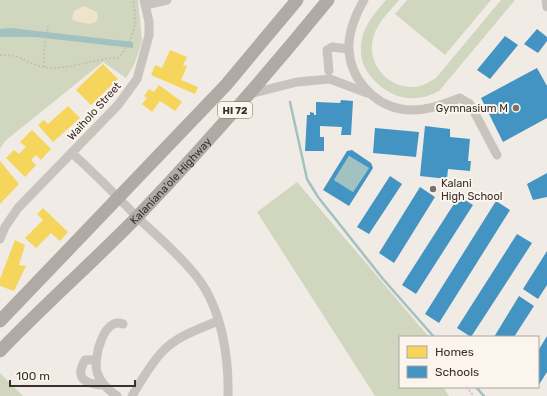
<svg xmlns="http://www.w3.org/2000/svg" width="547" height="396" viewBox="0 0 547 396" font-family="Rubik,sans-serif">
<style>
.green{fill:#d1d6bf}
.sand{fill:#efe3cc}
.water{fill:#a1c2c1}
.homes{fill:#f6d55c}
.schools{fill:#4393c3;fill-rule:evenodd}
.lines{fill:none;stroke-linecap:round;stroke-linejoin:round}
.stream{stroke:#a1c2c1;stroke-width:2.5}
.path{stroke:#c2bbb6;stroke-width:1.5;stroke-dasharray:2 2;stroke-linecap:butt}
.minor{stroke:#c9c3be;stroke-width:9}
.highway{stroke:#afaaa4;stroke-width:13}
.poi-dot{fill:#7a716c;stroke:#fbf5ee;stroke-width:1.5}
.labels{text-anchor:middle;stroke-width:4;stroke-linejoin:round;paint-order:stroke}
.shield{fill:#fbf5ee;stroke:#756b66;stroke-width:1}
.shield-label{font-size:10px;font-weight:bold;fill:#3b302b}
.poi-label{font-size:11px;fill:#3b302b;stroke:#fbf5ee;text-anchor:end}
.street-label{font-size:11px;fill:#3b302b;stroke:#fbf5ee}
</style>
<rect width="100%" height="100%" fill="#f0ebe5"/>
<path class="green" d="M0,0H138L142,41L134,65L126,78L103,62L5,141L0,149Z
M386,0H399C391,10 378,22 374,35C365,61 386,88 413,87C422,87 429,82 436,78L501,0H515L439,91C415,104 391,99 373,79C366,71 361,63 361,51C360,30 373,15 386,0Z
M407,0H491L445,55L395,14Z
M297,182L429,337H400V387H443L449,396H375L257,212Z
M0,373L23,396H0Z"/>
<path class="sand" d="M84,6L97,12L98,17L96,22L90,24C84,22 77,23 72,19L74,11Z"/>
<path class="water" d="M11,28L133,42V48L35,37H0V29Z
M349,156L369,168L353,192L334,180Z"/>
<path class="homes" d="M170,50L187,57L183,65L187,66L181,80L198,87L195,94L151,75L155,65L162,68Z
M103,64L118,79L91,105L76,90Z
M159,85L182,102L175,111L160,101L152,112L142,104L147,98L144,96L149,89L154,92Z
M68,106L80,118L53,142L38,125L44,120L48,124Z
M32,130L51,149L41,160L36,155L31,160L36,165L25,177L6,158L14,150L19,154L26,147L20,142Z
M0,161L19,184L0,204Z
M43,208L68,232L60,241L51,233L36,248L25,238L43,220L37,214Z
M15,240L25,245L19,265L26,266L14,291L0,286V279Z"/>
<path class="schools" d="M537,29L547,37V41L538,53L524,44Z
M505,36L518,45L490,79L477,70Z
M537,68L547,86V118L503,142L481,98Z
M341,100L353,101L351,135H341L342,127L320,126V137H324V151H305L307,115H310V112L314,113V115H316V102L340,103Z
M425,126L450,129V137L470,139L468,161H471L470,171L448,169L447,179L420,176Z
M375,128L419,132L416,157L373,153Z
M352,150L371,163L373,168L349,206L323,190L347,151ZM349,156L369,168L353,192L334,180Z
M547,173V197L533,200L527,184Z
M390,176L402,184L369,234L357,227Z
M420,187L435,197L394,263L379,253Z
M459,196L473,205L416,294L402,285Z
M496,201L510,210L439,323L425,314Z
M517,234L532,243L471,337L457,328Z
M547,251V285L538,299L523,289Z
M519,296L534,306L514,337H494Z
M547,336V372L538,386V351Z"/>
<g class="lines">
<path class="stream" d="M290,102L307,179L318,197L383,279L434,337
M476,387L484,396"/>
<path class="path" d="M0,55C23,54 26,64 44,67C67,71 95,58 118,58C134,38 138,24 133,0
M44,67V50L48,26
M466,387L474,396"/>
<path class="minor" d="M364,0C356,13 348,33 349,49C350,78 373,104 401,109C421,113 442,105 460,98L470,104L497,155
M546,0L547,7
M146,5L167,0
M329,71L327,50L332,47L349,49
M249,94L297,82L330,79L367,93
M72,153C95,174 116,195 137,217C158,237 180,255 197,277C222,309 229,358 228,396
M0,239L5,227L18,208L118,105L137,79L149,35V22L144,0
M95,360H85C74,379 86,384 103,385
M117,396C108,390 100,382 97,372C93,358 104,316 123,324
M132,396C141,381 150,365 162,352C177,336 199,329 218,321"/>
<g class="highway">
<path d="M0,321L226,85L297,0"/>
<path id="s1" d="M0,351C44,305 92,263 136,218C203,148 267,75 328,0"/>
</g>
</g>
<g class="poi-dot">
<circle cx="516" cy="108" r="4"/>
<circle cx="433" cy="189" r="4"/>
</g>
<g class="labels">
<rect class="shield" x="218" y="102" width="34" height="16" rx="3"/>
<g class="shield-label">
<text x="235" y="114">HI 72</text>
</g>
<g class="poi-label">
<text x="508" y="112">Gymnasium M</text>
<text x="441" y="187" text-anchor="start">Kalani<tspan x="441" dy="13">High School</tspan></text>
</g>
<g class="street-label">
<text transform="translate(94 111) rotate(-48)" y="4">Waiholo Street</text>
<text dy="4" stroke="none"><textPath href="#s1" startOffset="241">Kalaniana’ole Highway</textPath></text>
</g>
</g>
<rect x="399" y="336" width="140" height="52" fill="#fbf5ee" stroke="#aea6a0"/>
<rect x="407" y="346" width="20" height="12" fill="#f6d55c" stroke="#aea6a0"/>
<text x="435" y="356" font-size="12" fill="#3b302b">Homes</text>
<rect x="407" y="366" width="20" height="12" fill="#4393c3" stroke="#aea6a0"/>
<text x="435" y="376" font-size="12" fill="#3b302b">Schools</text>
<path d="M10 380v6h125v-6" fill="none" stroke="#3b302b" stroke-width="2"/>
<text x="16" y="380" font-size="12" fill="#3b302b" stroke="#fbf5ee" stroke-width="3" paint-order="stroke">100 m</text>
</svg>
